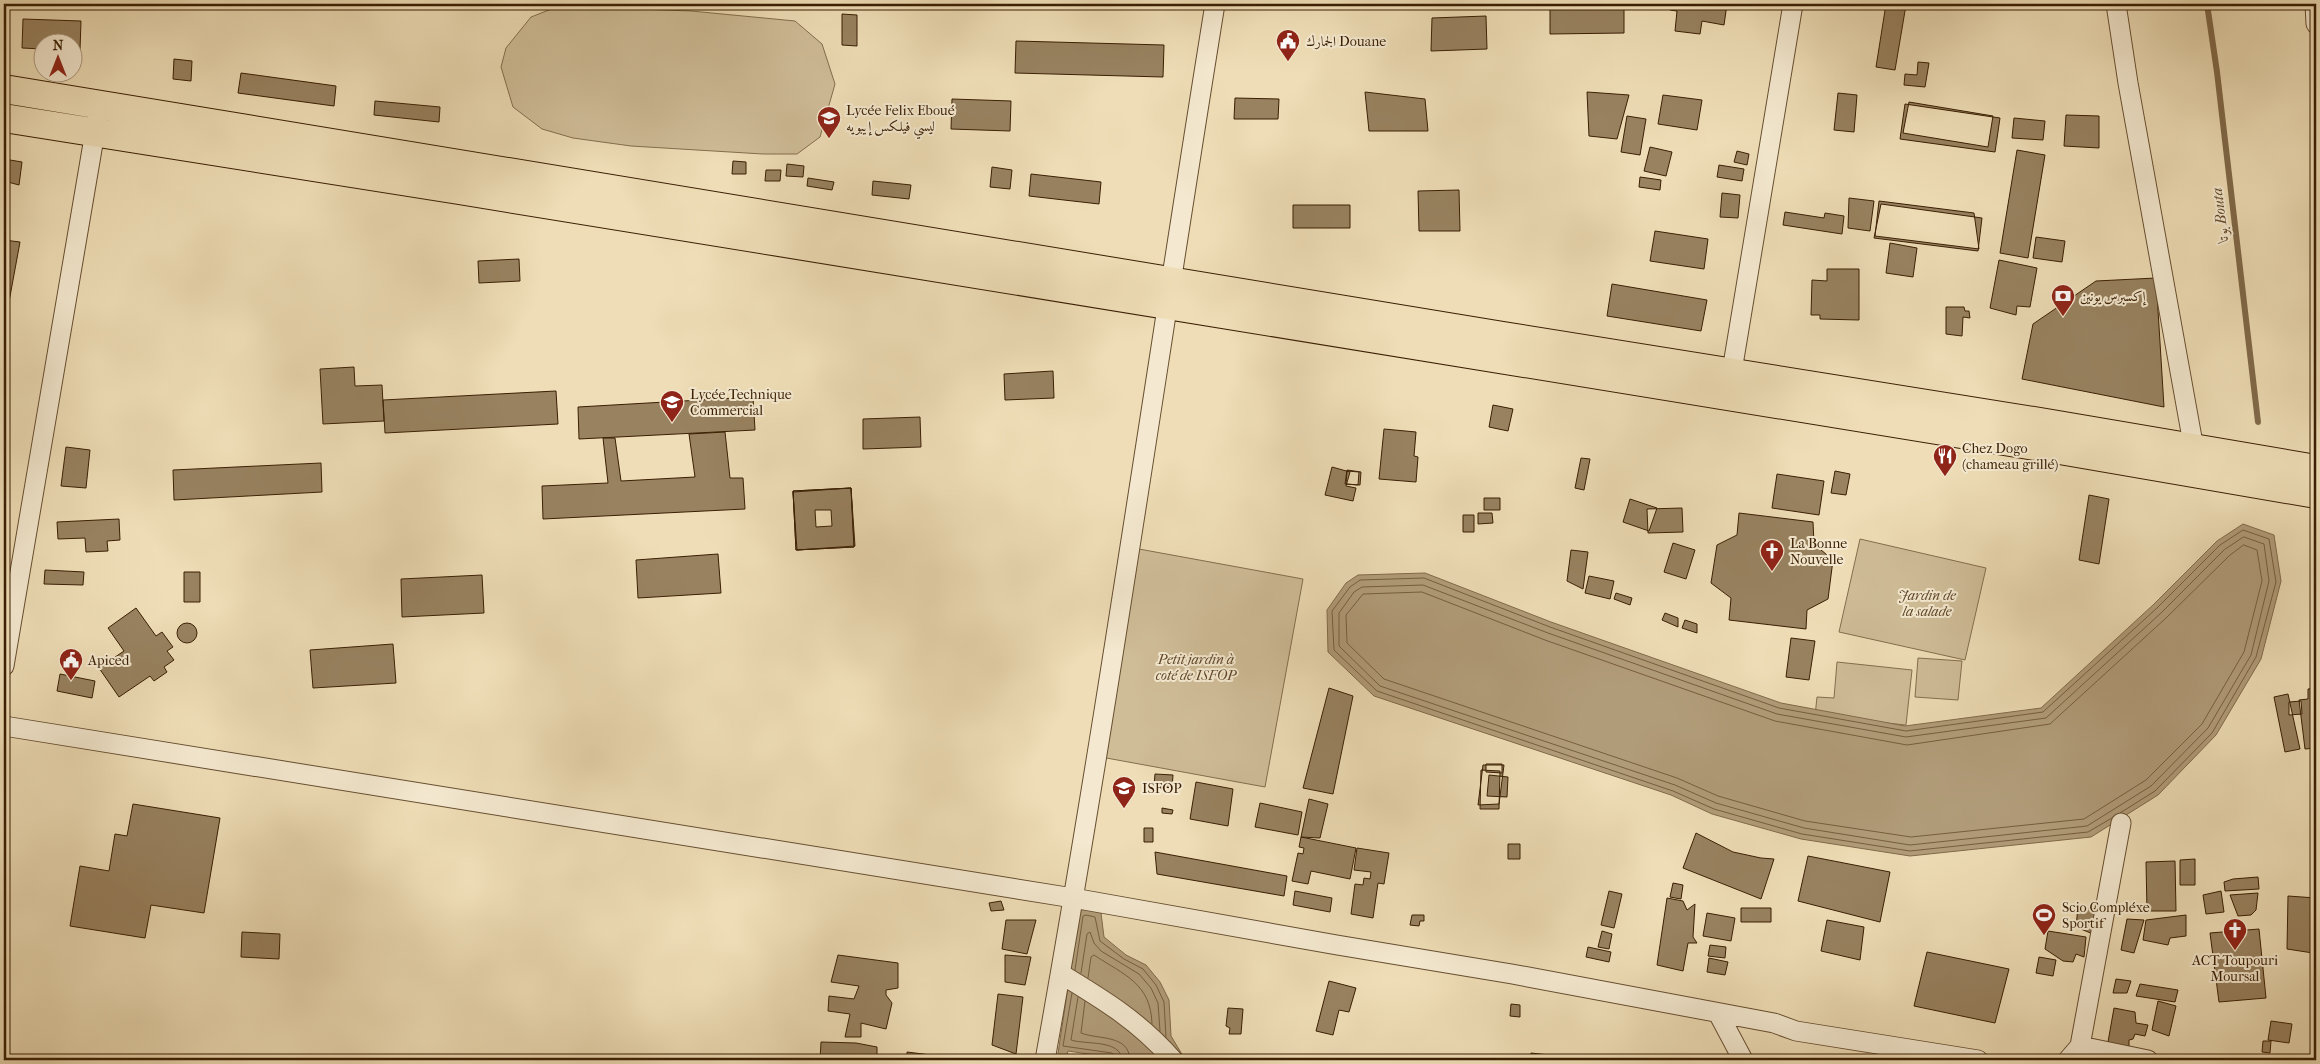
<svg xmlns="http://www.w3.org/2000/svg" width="2320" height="1064" viewBox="0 0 2320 1064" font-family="'IM FELL French Canon',Amiri,serif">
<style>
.green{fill:#cfbd98;stroke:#846e4e}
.water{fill:#b19c79;stroke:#816a4a}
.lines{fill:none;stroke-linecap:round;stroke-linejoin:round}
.shore{stroke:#765e3e;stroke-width:1}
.stream{stroke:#816a4a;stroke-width:6}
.building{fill:#988260;stroke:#3a1f03;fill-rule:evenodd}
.street-casing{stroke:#674e30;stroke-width:21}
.primary-casing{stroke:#3a1f03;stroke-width:30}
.street{stroke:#f4e9d0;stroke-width:19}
.primary{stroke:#eeddb6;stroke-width:28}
.labels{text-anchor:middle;stroke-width:4;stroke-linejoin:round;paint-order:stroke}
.poi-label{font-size:14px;fill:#3a1f03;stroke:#f4e9d0;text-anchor:start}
.park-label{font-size:14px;font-style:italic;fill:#5f4628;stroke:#f4e9d0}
.water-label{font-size:15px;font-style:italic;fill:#644b2c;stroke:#f4e9d0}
</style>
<rect width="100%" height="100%" fill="#eeddb6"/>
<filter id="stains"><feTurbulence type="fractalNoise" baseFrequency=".004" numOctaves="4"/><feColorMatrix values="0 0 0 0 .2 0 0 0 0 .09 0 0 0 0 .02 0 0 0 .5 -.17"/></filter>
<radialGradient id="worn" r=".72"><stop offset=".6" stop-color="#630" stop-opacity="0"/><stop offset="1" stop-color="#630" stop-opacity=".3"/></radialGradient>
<path class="green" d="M559,6L691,11L795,21L822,44L835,84L820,137L797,154H763L631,146L573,138L542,129L513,107L501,67L506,48L531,17Z
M1860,539L1986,568L1965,660L1839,632Z
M1128,547L1303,579L1265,787L1090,755Z
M1918,658L1962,661L1958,700L1915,697Z
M1837,662L1912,670L1906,725L1815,716L1817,697L1834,698Z"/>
<path class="water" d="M2243,524L2274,535L2281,581L2261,659L2216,735L2158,795L2091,837L1910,856L1801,839L1712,814L1671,795L1374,696L1328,652L1327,610L1346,583L1358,575L1425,573L1551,622L1781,703L1905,726L2041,708L2153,605L2217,541Z
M1080,908L1101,913L1104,937L1126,955L1146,965L1160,982L1169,1000L1171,1036L1183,1056C1152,1064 1101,1056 1068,1051L1066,1060H1057Z"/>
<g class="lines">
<path class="shore" d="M2244,537L2264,544L2269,581L2251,655L2208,728L2151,786L2087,826L1910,845L1804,828L1716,803L1675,785L1380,686L1339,646V613L1354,592L1362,587L1423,585L1548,633L1777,714L1906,737L2046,718L2161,613L2224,550Z
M2244,545L2257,550L2262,581L2244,652L2202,724L2146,780L2084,819L1911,837L1805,821L1718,796L1677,778L1384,679L1347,643L1346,615L1363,594L1422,592L1545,640L1775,721L1907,745L2050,724L2166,618L2229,556Z
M2112,818L2088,832L1910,851L1802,834L1714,809L1673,791L1377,691L1334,650L1332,611L1350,587L1360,580L1424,578L1550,627L1779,708L1906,731L2043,712L2157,608L2220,545L2243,530L2269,539L2276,582L2256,657L2212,733L2155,791L2120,813
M1075,970L1083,916L1086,915L1095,917L1100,941L1124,959L1143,969L1156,985L1164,1002L1166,1037
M1081,973L1087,934L1090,932L1094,943L1101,951L1139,974L1151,988L1158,1003L1160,1031
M1088,978L1091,957L1094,955C1124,975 1151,983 1152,1024
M1072,993L1063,1046L1112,1053L1115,1056L1116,1060
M1078,997L1071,1040C1086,1045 1121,1039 1122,1060
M1085,1001L1081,1033C1099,1040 1129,1034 1130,1060"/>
<path class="stream" d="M2207,4L2217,72L2258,422"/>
</g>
<path class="building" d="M1356,4H1400V5H1356Z
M1671,4H1727L1724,25L1702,21L1700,34L1675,31L1677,11L1670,10Z
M1886,4L1906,5L1895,70L1876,67Z
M1550,5H1624V33L1550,34Z
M842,14L857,15V46L842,45Z
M1486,16L1487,49L1431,51L1432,18Z
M23,19L81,21L80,50H72V42H42V49L22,48Z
M1016,41L1164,45L1163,77L1015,73Z
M174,59L192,61L191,81L173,79Z
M1918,62L1929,63L1925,87L1904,85L1905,74L1917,75Z
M241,73L336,86L334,106L238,93Z
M1365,92L1425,99L1428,131H1369Z
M1587,92L1629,95L1617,139L1589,136Z
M1838,93L1857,95L1854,132L1834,130Z
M1663,95L1702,100L1697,130L1658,124Z
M1235,98L1279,99L1278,119H1234Z
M952,99L1011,101L1010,131L951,129Z
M375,101L440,107L439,122L374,115Z
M1909,102L1993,116L1988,147L1903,133Z
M1905,104L2000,118L1995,152L1900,139Z
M2066,115L2099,116V148L2064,146Z
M1627,116L1646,119L1640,155L1621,152Z
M2014,118L2045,121L2043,140L2012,138Z
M1650,147L1672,152L1666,176L1644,171Z
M2017,150L2045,155L2028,258L2000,253Z
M1737,151L1749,154L1747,165L1734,162Z
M4,159L22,162L19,185L4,181Z
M733,161L746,162V174H732Z
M787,164L804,166L803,177L786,176Z
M1719,165L1744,169L1742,181L1717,177Z
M992,167L1012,170L1010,189L990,187Z
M766,170H781L780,181H765Z
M1031,174L1101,182L1099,204L1029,196Z
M1640,177L1661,180L1660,190L1639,187Z
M808,178L834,182L832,190L807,186Z
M873,181L911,185L909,199L872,195Z
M1459,190L1460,231H1419L1418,191Z
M1722,193L1740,195L1738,218L1720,217Z
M1849,198L1874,201L1870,231L1848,228Z
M1879,201L1974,213L1979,249L1875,236Z
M1881,204L1982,218L1978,251L1874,238Z
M1293,205H1350V228H1293Z
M1785,212L1824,218L1825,213L1844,216L1842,234L1783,225Z
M1655,231L1708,239L1704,269L1650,261Z
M2036,237L2065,241L2062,262L2033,258Z
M4,240L20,242L4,329Z
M1890,243L1917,248L1913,277L1886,273Z
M519,259L520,281L479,283L478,261Z
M1999,260L2037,268L2030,307L2017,306L2016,315L1990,308Z
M1827,269H1859V320L1820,319V315H1811L1812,280L1827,281Z
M2156,278L2164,407L2022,379L2033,324L2096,281Z
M1612,284L1707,300L1701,331L1607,316Z
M1946,307H1964L1965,311H1969L1970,318L1963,317L1962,336L1946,334Z
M354,367L355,386L382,385L384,421L323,424L320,369Z
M1053,371L1054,398L1005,400L1004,374Z
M556,391L558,424L385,433L383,400Z
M753,397L755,430L579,439L578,407Z
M1493,405L1513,409L1508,431L1489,427Z
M920,417L921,447L863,449V419Z
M1384,429L1416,432L1414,456L1418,457L1416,482L1379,479Z
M725,432L730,478H743L745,509L543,519L542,486L608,483L603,438H615L621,481L695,477L689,434Z
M66,447L90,450L86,488L61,486Z
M1581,458L1590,459L1584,490L1575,488Z
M321,463L322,492L174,500L173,470Z
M1332,467L1350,472L1346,486L1356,488L1353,501L1325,495Z
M1347,470L1361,472L1360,485L1345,484Z
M1347,471L1359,472L1358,485L1346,484Z
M1835,471L1850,474L1846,495L1831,493Z
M1777,474L1824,481L1819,515L1772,508Z
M851,488L854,547L796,550L793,491ZM815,510H831L832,526L816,527Z
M851,488L854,547L796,550L793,491Z
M851,488L855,546L797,550L793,492Z
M2089,495L2109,499L2099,564L2079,560Z
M1484,498H1500V510H1484Z
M1630,499L1657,508L1649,531L1623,522Z
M1682,508L1683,532L1648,533L1647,509Z
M1478,513H1492L1493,523L1478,524Z
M1739,513L1813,522L1814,544L1833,560L1828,599L1807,610L1806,629L1729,620L1731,598L1711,583L1717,545L1737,535Z
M1463,515H1474V532H1463Z
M119,519L120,540L107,541L108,551L86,552L85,538L58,539L57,522Z
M1673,543L1695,550L1686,579L1664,572Z
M1571,550L1588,552L1583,589L1567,581Z
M718,554L721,593L638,598L636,560Z
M45,570L84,572L83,585L44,584Z
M184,572H200V602H184Z
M482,575L484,613L402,617L401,579Z
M1589,576L1614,581L1610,599L1585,593Z
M1616,593L1632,598L1630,605L1614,599Z
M136,608L156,636L162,632L173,647L167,651L174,660L164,667L167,672L154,681L150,676L119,697L99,668L124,651L108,628Z
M1665,613L1678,618V627L1662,620Z
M1685,620L1697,624V633L1682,628Z
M177 633a10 10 0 1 1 20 0a10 10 0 1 1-20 0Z
M1791,638L1815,641L1809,680L1786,677Z
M393,644L396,683L313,688L310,650Z
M60,674L95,681L92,698L57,691Z
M1329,688L1353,696L1333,794L1303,788Z
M2316,688V748L2305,749L2299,700L2308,699V689Z
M2288,694L2300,749L2285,752L2274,697Z
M2301,701L2302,714L2289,715V702Z
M1486,764H1502V773L1486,772Z
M1483,765H1504L1499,804L1478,805Z
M1481,770L1500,771L1499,809H1480Z
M1155,774L1173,775L1172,788L1154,786Z
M1489,775L1508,777L1507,797L1487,796Z
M1196,782L1233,789L1228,826L1190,819Z
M1309,799L1328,804L1320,838L1301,837Z
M1260,803L1302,812L1298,835L1255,827Z
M133,804L220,818L204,913L151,905L145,938L70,926L80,866L109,871L115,834L127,836Z
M1162,808L1173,810L1172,814L1162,813Z
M1144,828H1153V842H1144Z
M1696,833L1733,852L1761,858L1774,859L1761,899L1683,868Z
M1301,837L1356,848L1350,879L1311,871L1308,884L1292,881L1298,853L1303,854L1304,848L1299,847Z
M1508,844H1520V859H1508Z
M1357,848L1389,853L1384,884L1378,883L1373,918L1351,914L1355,884L1363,885L1364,878L1370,879L1371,872L1354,870Z
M1155,852L1287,876L1284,896L1157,874Z
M1808,856L1890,872L1880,922L1798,901Z
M2195,859V885H2180V860Z
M2175,861L2176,911H2147L2146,862Z
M2258,877L2259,889L2225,891L2224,882L2233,879Z
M1673,883L1683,885L1681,899L1670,897Z
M1295,891L1332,898L1330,912L1293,905Z
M1609,891L1622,894L1614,928L1601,925Z
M2221,891L2224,912L2206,914L2203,895Z
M2258,893L2256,910L2251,915L2238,916L2230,895Z
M2288,896L2316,898L2313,953L2287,949Z
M1667,898L1683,901L1687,910L1695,904L1693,937L1697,943H1688L1683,971L1657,965Z
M1001,901L1004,910L991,911L989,903Z
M2078,907L2101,909L2093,934L2076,927Z
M1741,908H1771V922H1741Z
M1707,913L1735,918L1731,941L1703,936Z
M1412,915H1424V921H1420L1419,926L1410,925Z
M2186,915V936L2170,938L2168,945L2143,940L2146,920Z
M2127,919L2144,920L2134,953L2121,950Z
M1006,920H1036L1027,954L1002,949Z
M1827,920L1864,927L1860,960L1821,951Z
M2259,929L2266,998L2219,1002L2210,933Z
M1602,931L1612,934L1609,949L1598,947Z
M2048,931L2086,937L2084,957L2076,954L2073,962L2063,961L2045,949Z
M242,932L280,934L279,959L241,957Z
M1710,945L1726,947L1725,958L1708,956Z
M1588,947L1611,952L1609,962L1586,957Z
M1927,952L2009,969L1995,1023L1914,1006Z
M838,955L898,963V988L886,990V995L892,1003L886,1029L861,1023V1037H845L850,1014L828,1011L829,996L854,999L859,986L831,982Z
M1005,955L1031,957L1025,985L1005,982Z
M2039,957L2056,960L2053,976L2036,973Z
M1709,958L1728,962L1725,975L1707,972Z
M2116,979L2131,981L2127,993H2113Z
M1329,981L1356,988L1349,1012L1339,1010L1333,1035L1316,1031Z
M2140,984L2178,990L2175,1002L2136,996Z
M998,994L1023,997L1016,1054L992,1045Z
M2158,1001L2176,1006L2169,1036L2152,1030Z
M1511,1004L1520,1005V1017L1510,1016Z
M1228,1008L1243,1009L1241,1034H1229L1230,1028L1226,1026Z
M2114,1008L2135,1012L2136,1023L2148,1025L2145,1036L2135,1034L2133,1039L2129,1040V1049L2108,1042Z
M2271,1021L2292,1024L2289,1043L2268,1040Z
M2263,1041H2271L2270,1053L2262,1052Z
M821,1042L856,1043L877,1047V1060H820Z
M907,1052L963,1059L907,1060Z
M1531,1053L1549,1055L1548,1060H1550H1512L1513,1056L1530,1058Z
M1813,1058L1838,1060H1813Z"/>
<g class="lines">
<g class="street-casing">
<path id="street" d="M2116,4L2128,83L2194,449L2192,459
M2315,4L2316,24
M1730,383L1793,4
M4,666L97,120
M4,726L1073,898L1337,945L1512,974L1774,1023L1796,1031L1978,1060
M1061,974C1104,1000 1140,1022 1173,1060
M1718,1013L1743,1060
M2080,1046L2148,1060
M1045,1060C1108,709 1158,356 1215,4
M2068,1060L2080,1046L2121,823"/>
</g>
<g class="primary-casing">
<path id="primary" d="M4,89L1503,336L2052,424L2316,469
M4,118L459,190L2048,448L2316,494"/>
</g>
<use href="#street" class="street"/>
<use href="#primary" class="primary"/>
</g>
<defs>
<g id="civic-pin" transform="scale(1.25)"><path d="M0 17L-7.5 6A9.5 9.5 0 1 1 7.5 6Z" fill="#8f2418" stroke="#f4e9d0"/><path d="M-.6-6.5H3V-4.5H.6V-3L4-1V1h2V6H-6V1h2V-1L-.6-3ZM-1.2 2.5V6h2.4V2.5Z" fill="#fff"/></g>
<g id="school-pin" transform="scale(1.25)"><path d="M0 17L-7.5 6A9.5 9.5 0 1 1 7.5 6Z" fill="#8f2418" stroke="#f4e9d0"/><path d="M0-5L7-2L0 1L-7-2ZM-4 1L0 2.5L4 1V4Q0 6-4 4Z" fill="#fff"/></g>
<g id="bank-pin" transform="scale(1.25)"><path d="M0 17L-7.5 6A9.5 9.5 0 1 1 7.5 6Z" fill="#8f2418" stroke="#f4e9d0"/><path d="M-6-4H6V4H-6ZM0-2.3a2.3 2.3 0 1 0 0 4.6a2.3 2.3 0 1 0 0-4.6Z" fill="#fff"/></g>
<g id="restaurant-pin" transform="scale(1.25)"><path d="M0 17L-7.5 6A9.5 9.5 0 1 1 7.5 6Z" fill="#8f2418" stroke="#f4e9d0"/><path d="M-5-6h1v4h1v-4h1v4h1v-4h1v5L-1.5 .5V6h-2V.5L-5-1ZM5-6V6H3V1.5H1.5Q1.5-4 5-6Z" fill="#fff"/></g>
<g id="church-pin" transform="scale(1.25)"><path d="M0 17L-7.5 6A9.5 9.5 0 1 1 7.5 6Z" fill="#8f2418" stroke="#f4e9d0"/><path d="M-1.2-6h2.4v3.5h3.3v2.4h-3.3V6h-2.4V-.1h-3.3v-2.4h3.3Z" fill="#fff"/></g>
<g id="university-pin" transform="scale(1.25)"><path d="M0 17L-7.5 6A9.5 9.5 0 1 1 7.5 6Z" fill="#8f2418" stroke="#f4e9d0"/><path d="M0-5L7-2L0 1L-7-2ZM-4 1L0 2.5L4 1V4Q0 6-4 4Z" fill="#fff"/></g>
<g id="stadium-pin" transform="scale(1.25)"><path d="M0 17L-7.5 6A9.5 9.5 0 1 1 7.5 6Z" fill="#8f2418" stroke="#f4e9d0"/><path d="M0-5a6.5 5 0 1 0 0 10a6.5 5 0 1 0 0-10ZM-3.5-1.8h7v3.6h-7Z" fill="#fff"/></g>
</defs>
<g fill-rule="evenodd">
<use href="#civic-pin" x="1288" y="41"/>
<use href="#school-pin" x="829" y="118"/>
<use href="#bank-pin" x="2063" y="296"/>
<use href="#school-pin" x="672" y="402"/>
<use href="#restaurant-pin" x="1945" y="456"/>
<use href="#church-pin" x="1772" y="551"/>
<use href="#civic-pin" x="71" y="660"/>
<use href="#university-pin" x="1124" y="788"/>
<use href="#stadium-pin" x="2044" y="915"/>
<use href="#church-pin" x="2235" y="930"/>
</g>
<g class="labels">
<g class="poi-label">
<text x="1306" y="46">الجمارك Douane</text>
<text x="846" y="115">Lycée Felix Eboué<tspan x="846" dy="16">ليسي فيلكس إيبويه</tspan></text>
<text x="2080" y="301">إكسبرس يونين</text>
<text x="690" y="399">Lycée Technique<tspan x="690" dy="16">Commercial</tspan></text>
<text x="1962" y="453">Chez Dogo<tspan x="1962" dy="16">(chameau grillé)</tspan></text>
<text x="1790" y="548">La Bonne<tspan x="1790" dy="16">Nouvelle</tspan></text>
<text x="88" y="665">Apiced</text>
<text x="1142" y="793">ISFOP</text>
<text x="2062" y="912">Scio Compléxe<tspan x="2062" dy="16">Sportif</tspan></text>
<text x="2235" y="965" text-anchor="middle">ACT Toupouri<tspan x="2235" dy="16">Moursal</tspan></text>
</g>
<g class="park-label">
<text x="1927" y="600">Jardin de<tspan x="1927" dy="16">la salade</tspan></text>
<text x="1196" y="664">Petit jardin à<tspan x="1196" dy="16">coté de ISFOP</tspan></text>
</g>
<g class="water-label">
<text transform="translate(2220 215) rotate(-97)" y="5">بوتا Bouta</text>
</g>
</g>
<rect width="2320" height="1064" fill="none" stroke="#eeddb6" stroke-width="20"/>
<rect x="5" y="5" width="2310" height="1054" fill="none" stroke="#3a1f03" stroke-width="2.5"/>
<rect x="10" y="10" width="2300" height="1044" fill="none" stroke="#3a1f03"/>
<g transform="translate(58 58)"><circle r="24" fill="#f4e9d0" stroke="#aa987e"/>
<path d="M0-4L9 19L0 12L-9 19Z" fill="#8f2418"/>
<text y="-8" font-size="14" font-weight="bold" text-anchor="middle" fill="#3a1f03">N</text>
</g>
<rect width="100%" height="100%" filter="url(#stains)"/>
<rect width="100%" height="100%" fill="url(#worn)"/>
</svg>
